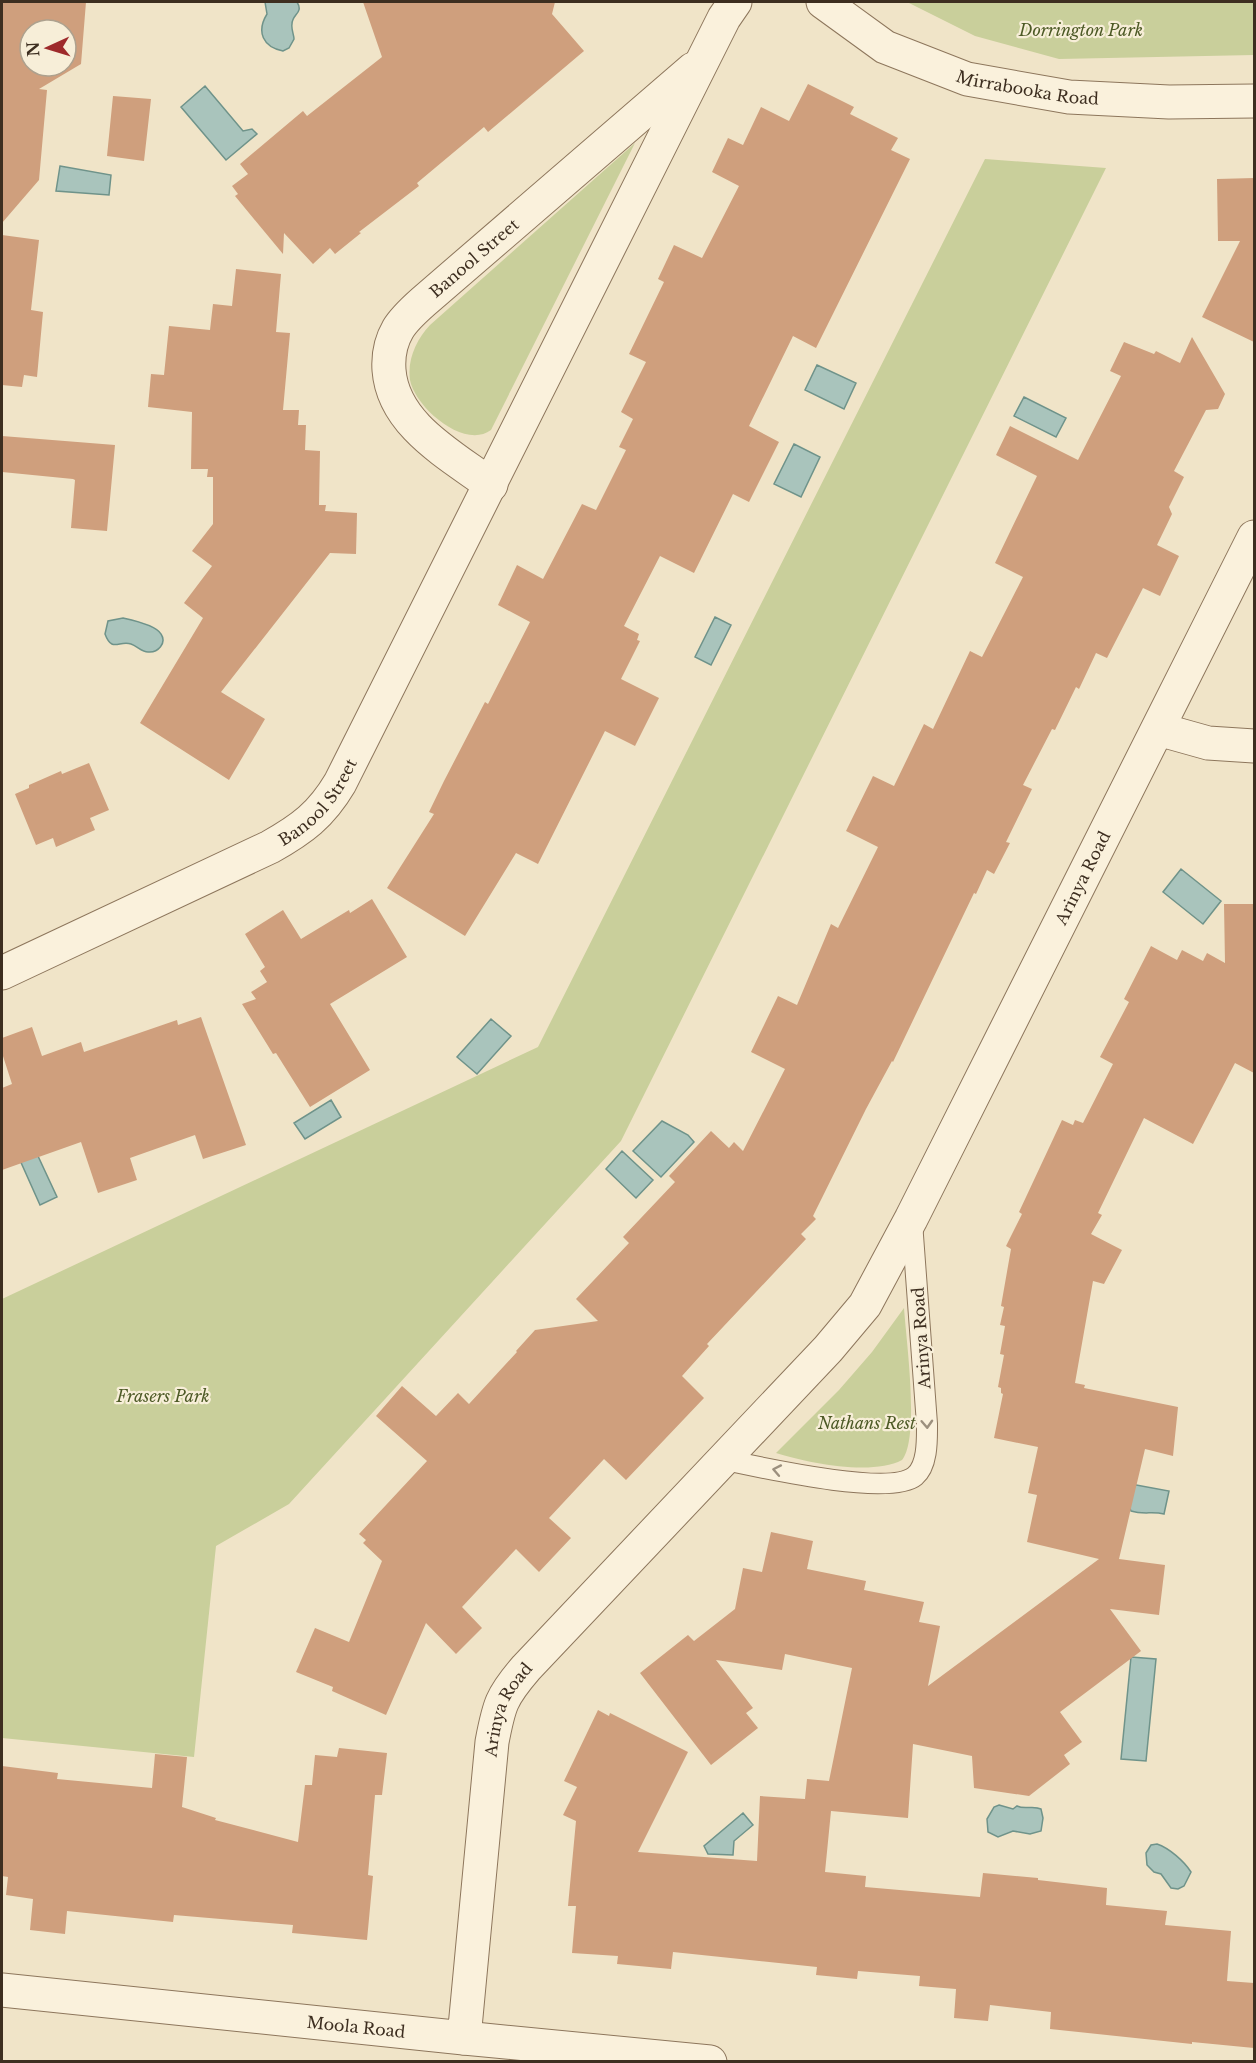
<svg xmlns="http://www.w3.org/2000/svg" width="1256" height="2063" viewBox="0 0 1256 2063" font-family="'Libre Baskerville',serif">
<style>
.green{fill:#c9cf9b}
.water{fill:#a9c4bc;stroke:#6f938a;stroke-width:1.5}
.building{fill:#cf9f7d;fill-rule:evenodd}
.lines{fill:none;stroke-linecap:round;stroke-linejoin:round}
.service-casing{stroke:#8d765c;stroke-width:22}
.minor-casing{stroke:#8d765c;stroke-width:35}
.tertiary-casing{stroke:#8d765c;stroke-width:35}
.service{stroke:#faf1dc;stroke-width:20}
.minor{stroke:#faf1dc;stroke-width:33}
.tertiary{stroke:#faf1dc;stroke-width:33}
.oneway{stroke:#9c907e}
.labels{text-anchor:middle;stroke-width:4.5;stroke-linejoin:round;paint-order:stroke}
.park-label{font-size:16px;font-style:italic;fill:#4d5a26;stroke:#f7eed8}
.street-label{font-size:16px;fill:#3d2e20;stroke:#f7eed8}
</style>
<rect width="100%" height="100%" fill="#f0e4c8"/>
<path class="green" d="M907,2H1254V55L1059,59L975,36Z
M635,143L491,430C464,450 415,407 410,380C407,359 417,339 430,325Z
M985,159L1106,168L621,1141L289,1504L216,1546L194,1757L2,1738V1299L538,1047Z
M904,1308C906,1338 920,1439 902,1460C872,1476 808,1463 776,1453L839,1390L872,1352Z"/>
<path class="water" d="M265,2H297C304,13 292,14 292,24C291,29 294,35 294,39L289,48L283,51C263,47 256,32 267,14Z
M205,86L243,131L252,129L257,134L226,160L181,107Z
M60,166L111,175L109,195L56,191Z
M817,365L856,383L844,409L805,390Z
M1024,397L1066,418L1056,437L1014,416Z
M794,444L820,457L801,497L774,484Z
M715,617L731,625L711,665L695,657Z
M123,618C132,620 156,625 161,634C167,643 158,653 148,652C142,652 137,646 131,644C119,640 112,653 105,634L108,621Z
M1181,869L1221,901L1203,924L1163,892Z
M491,1019L511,1036L477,1074L457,1057Z
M331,1100L341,1117L305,1139L294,1123Z
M662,1121L688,1135L694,1142L661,1177L633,1151Z
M31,1141L57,1197L40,1205L15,1149Z
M622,1151L653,1180L636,1198L606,1169Z
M1120,1482L1169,1491L1164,1514C1152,1511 1144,1515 1131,1511Z
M1131,1657L1156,1659L1146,1761L1121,1759Z
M999,1805L1013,1809L1017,1806C1025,1810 1033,1805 1041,1809L1043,1818L1041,1831L1030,1834L1013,1831L998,1837L988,1832L987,1819L994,1807Z
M743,1813L753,1825L734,1841L733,1855L708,1854L704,1846Z
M1157,1844C1169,1848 1184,1861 1191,1872L1184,1886L1178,1889L1171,1888L1161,1874L1154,1872L1147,1865L1146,1853L1151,1845Z"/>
<path class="building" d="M2,2H86L81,64L39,89L47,90L39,180L2,223ZM30,30H66V66H30Z
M363,2H555L552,14L584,51L488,132L484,127L417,183L419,186L359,232L361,233L335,254L330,248L313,264L284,233L283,254L235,196L238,194L232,186L248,174L240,164L303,111L307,116L382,57Z
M808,84L854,107L850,114L898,138L891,150L910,159L816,348L793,336L749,426L779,442L749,502L733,494L694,573L660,556L624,626L639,634L637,640L640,641L621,679L659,698L635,746L605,731L538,864L516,853L465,936L387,888L434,814L429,812L444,781L485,702L488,704L530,622L498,605L517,565L543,579L582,504L596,510L626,450L619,447L633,419L621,412L646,362L629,354L664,282L658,279L674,245L702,258L739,186L712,172L728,138L743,145L761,107L789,121Z
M113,96L151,99L144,161L107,156Z
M1254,178V342L1202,317L1240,241H1218L1217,179Z
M2,235L39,240L31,310L43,312L37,377L24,375L22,387L2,385Z
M236,269L281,274L276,332L290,333L283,410H299L298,425H306L305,450L320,451L319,505H326L325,511L357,513L356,554L330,553L221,692L265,719L229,780L140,723L203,618L184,603L212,566L192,551L213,524V477H207L208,469H191L192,412L148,407L151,374L164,375L169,326L210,330L213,304L232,306Z
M1192,337L1225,394L1218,409L1206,410L1174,471L1184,477L1169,507L1172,514L1157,545L1179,556L1160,596L1143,588L1107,658L1096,653L1079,689L1076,687L1055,730L1052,729L1023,785L1032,789L1006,842L1010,843L994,874L987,870L976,894L974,893L893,1062L892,1061L866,1109L813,1216L816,1219L801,1234L806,1239L707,1344L709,1346L682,1376L704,1398L626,1480L604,1459L549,1518L571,1538L539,1572L516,1549L462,1607L482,1628L456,1654L426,1623L386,1715L332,1691L333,1687L296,1672L315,1628L349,1642L382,1561L363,1543L366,1540L359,1534L427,1461L376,1416L402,1386L436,1416L458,1393L469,1404L517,1352L516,1351L535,1330L598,1321L576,1299L629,1243L623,1237L675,1182L669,1176L711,1131L729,1148L734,1142L743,1151L785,1069L751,1052L778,996L797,1005L831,924L838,928L878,847L846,831L873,776L894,786L924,724L933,729L970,651L982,657L1023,577L995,563L1037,476L996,455L1010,426L1078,460L1121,376L1110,371L1124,342L1154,354L1156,351L1180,363Z
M2,436L115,445L107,531L71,528L75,480L73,479L2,472Z
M89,763L109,810L90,818L95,830L56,847L53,838L36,845L15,794L29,788V785L61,771L62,774Z
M372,899L407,957L330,1004L370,1070L310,1107L276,1053L273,1054L242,1004L256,999L251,992L267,982L260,971L265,967L245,934L283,910L301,939L349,910L350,913Z
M1224,904H1254V1073L1235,1063L1193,1144L1144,1118L1098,1213L1102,1215L1091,1234L1122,1250L1104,1284L1093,1281L1075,1383L1085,1385L1084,1388L1178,1407L1173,1456L1145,1449L1119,1559L1165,1565L1159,1615L1110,1609L1141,1651L1060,1712L1082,1742L1064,1755L1070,1764L1029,1796L974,1788L972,1756L913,1744L908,1818L831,1811L825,1872L866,1876L865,1887L980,1897L983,1873L1038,1878V1880L1107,1888L1106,1905L1167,1911L1165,1925L1231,1931L1227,1981L1254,1983V2048L1192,2042V2044L1050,2029L1051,2012L990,2005L988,2021L954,2018L956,1989L919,1986L920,1976L858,1971L857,1979L816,1975L817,1967L673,1952L671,1969L617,1964L618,1956L572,1953L576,1906H568L576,1821L563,1815L577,1787L564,1781L598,1710L609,1716L610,1713L688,1752L638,1852L757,1861L760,1796L805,1799L807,1779L829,1781L852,1668L785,1654L782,1670L716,1660L753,1708L746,1713L758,1728L711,1765L640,1673L688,1635L694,1641L735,1609L743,1568L762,1572L771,1532L813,1541L807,1569L866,1581L864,1590L924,1602L919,1622L940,1626L928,1686L1099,1559L1027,1542L1037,1495L1028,1493L1038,1447L994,1438L1003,1394L1001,1393V1388L998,1387L1004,1355L1000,1354L1005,1326L1000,1325L1004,1307L1001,1306L1011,1249L1006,1246L1022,1214L1019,1212L1062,1120L1073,1125L1075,1120L1083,1123L1113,1064L1100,1057L1129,1002L1124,999L1151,946L1177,960L1182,950L1203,961L1207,953L1225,963Z
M201,1017L246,1145L203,1159L195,1135L130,1158L137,1180L98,1193L81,1142L2,1170V1088L12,1084L2,1053V1038L32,1027L42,1056L81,1042L84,1052L177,1020L178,1025Z
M339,1748L387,1753L382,1795H375L368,1875L373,1876L367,1940L292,1933L293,1925L174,1915L173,1922L67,1911L65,1934L30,1930L33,1899L6,1895L8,1877L2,1876V1766L58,1773L57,1779L152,1788L155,1754L187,1757L182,1807L216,1818L215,1820L298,1842L305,1785H312L315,1755L337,1757Z"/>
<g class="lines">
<g class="service-casing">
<path id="service" d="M725,1460C759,1467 890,1497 915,1476C928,1465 927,1439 927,1424L912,1222"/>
</g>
<g class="minor-casing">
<g id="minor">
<path id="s1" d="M491,485C451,455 393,425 389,370C388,356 391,341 398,329C404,319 414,310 423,302L693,69"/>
<path d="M1158,729L1208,743L1254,746"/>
<path id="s2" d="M2,973L270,847C302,829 321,815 340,783L724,18L735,2"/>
<path d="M464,2038L710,2062"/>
</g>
</g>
<g class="tertiary-casing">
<g id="tertiary">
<path id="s3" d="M823,2L885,47L967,79L1069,97L1169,102L1254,101"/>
<path id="s4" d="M2,1990L464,2038L492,1742C499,1705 501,1697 526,1668L828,1349L865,1305L911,1219L1254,537"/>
</g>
</g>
<use href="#service" class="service"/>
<use href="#minor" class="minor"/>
<use href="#tertiary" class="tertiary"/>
</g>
<defs><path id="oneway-chevron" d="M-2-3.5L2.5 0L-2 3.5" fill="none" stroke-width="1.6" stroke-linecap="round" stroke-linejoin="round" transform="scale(1.5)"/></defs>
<g class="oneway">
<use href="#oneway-chevron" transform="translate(927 1424) rotate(87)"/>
<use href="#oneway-chevron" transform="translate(777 1470) rotate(-169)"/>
</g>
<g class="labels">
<g class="park-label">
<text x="1081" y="36">Dorrington Park</text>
<text x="163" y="1402">Frasers Park</text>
<text x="867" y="1429">Nathans Rest</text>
</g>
<g class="street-label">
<text dy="6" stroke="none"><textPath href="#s3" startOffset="226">Mirrabooka Road</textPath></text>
<text dy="6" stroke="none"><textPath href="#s1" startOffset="306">Banool Street</textPath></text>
<text dy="6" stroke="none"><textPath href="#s2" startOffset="363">Banool Street</textPath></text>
<text dy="6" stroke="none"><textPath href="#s4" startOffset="1821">Arinya Road</textPath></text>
<text transform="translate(921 1338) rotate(-94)" y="6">Arinya Road</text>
<text dy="6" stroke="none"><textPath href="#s4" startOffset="798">Arinya Road</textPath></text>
<text dy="6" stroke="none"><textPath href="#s4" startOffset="356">Moola Road</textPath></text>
</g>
</g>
<rect width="1256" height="2063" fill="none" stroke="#3d2e20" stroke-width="6"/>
<g transform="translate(48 48) rotate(266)"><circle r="28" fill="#f7eed8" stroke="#ada18e" stroke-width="1.5"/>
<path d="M0-4.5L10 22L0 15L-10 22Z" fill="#9e2a2b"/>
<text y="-9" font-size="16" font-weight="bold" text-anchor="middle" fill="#3d2e20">N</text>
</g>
</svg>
